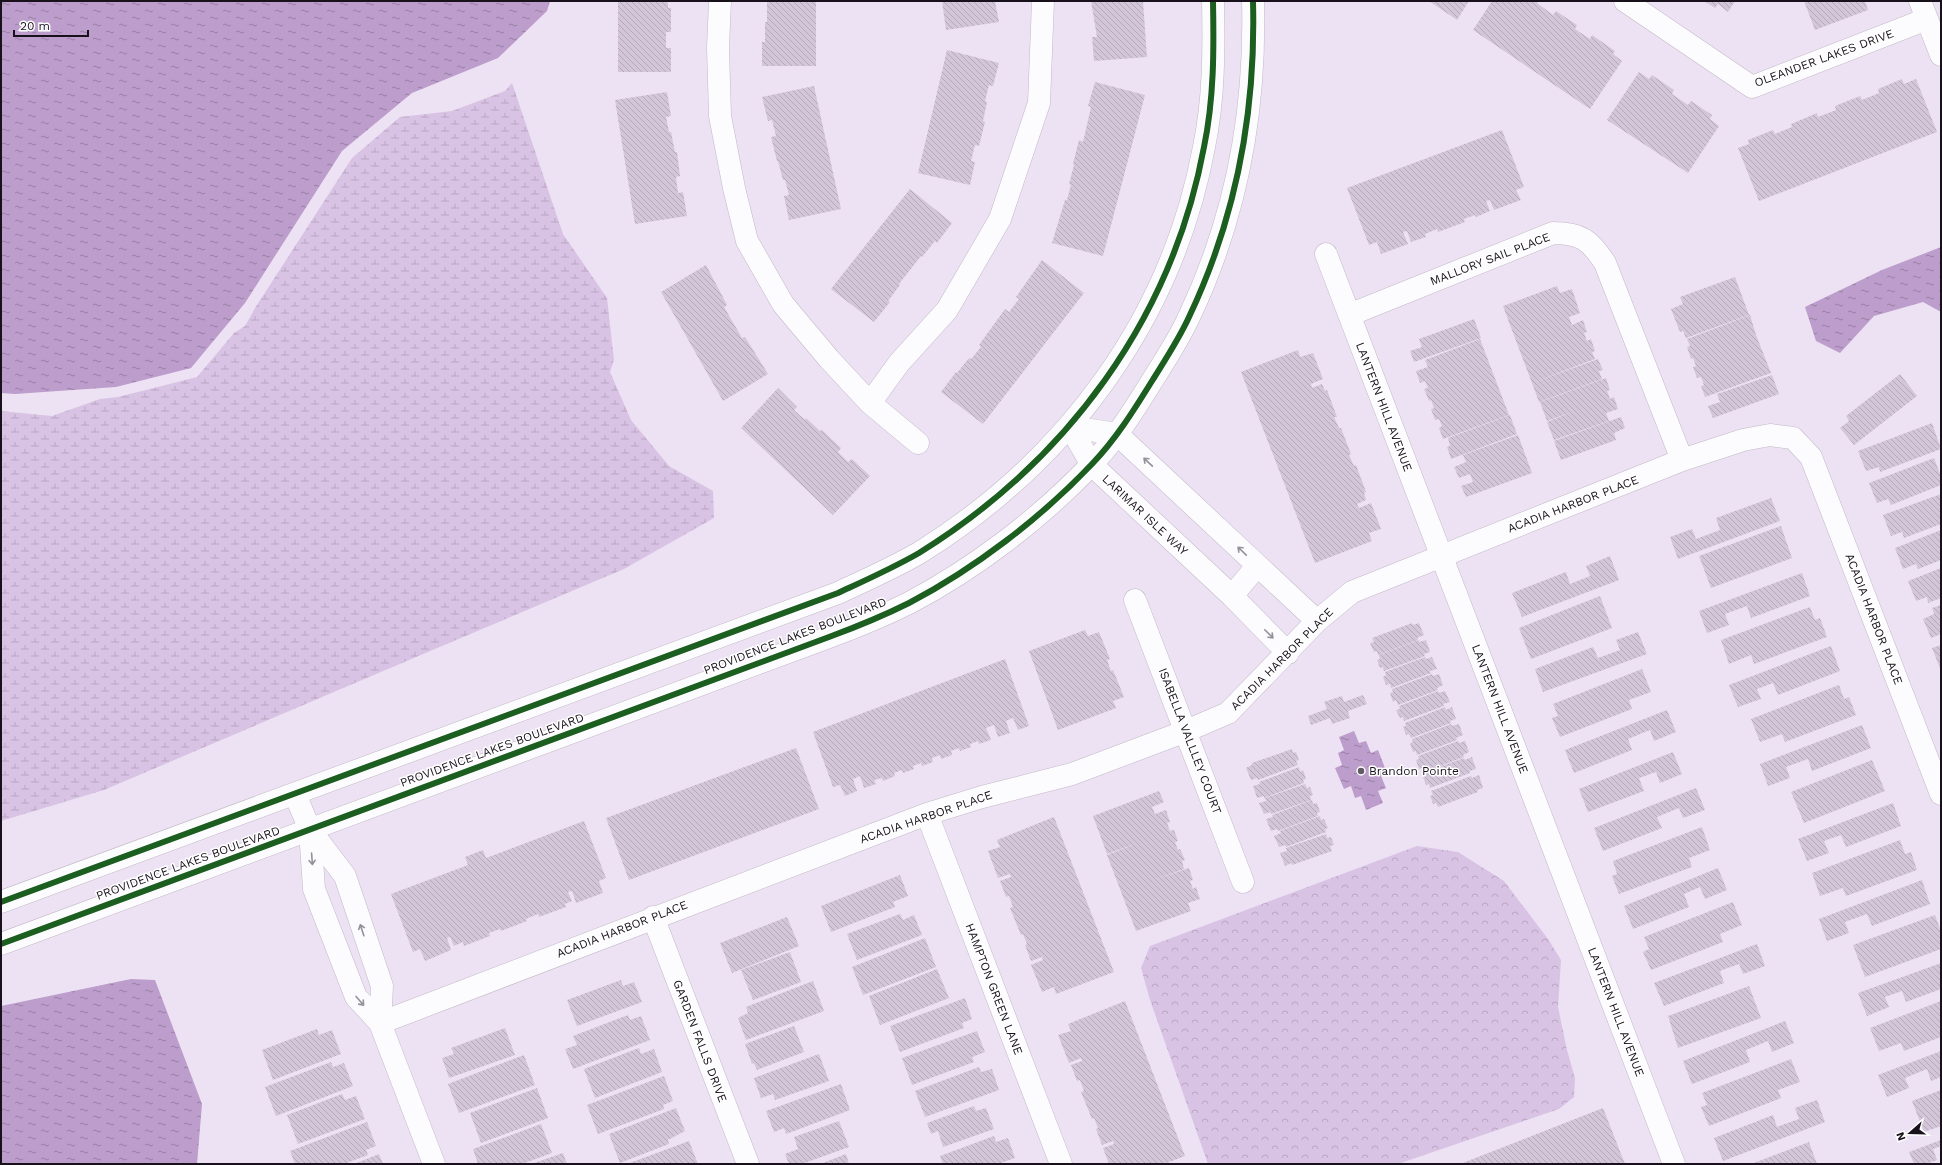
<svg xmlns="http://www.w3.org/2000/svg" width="1942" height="1165" viewBox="0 0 1942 1165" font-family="'Work Sans',sans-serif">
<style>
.forest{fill:url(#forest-crowns)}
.wetland{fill:url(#wetland-marsh)}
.water{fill:url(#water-ripples)}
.building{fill:url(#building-back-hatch)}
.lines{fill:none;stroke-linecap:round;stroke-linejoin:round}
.minor-casing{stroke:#c2b9c6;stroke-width:23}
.tertiary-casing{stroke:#c2b9c6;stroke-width:23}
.minor{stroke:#fcfbfd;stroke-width:22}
.tertiary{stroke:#fcfbfd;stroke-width:22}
.cycleway-casing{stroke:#fff;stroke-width:8}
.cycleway{stroke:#1b5e20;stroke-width:6}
.oneway{stroke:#959297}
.poi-dot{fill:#635a67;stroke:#fff;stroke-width:1.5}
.labels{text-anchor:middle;stroke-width:3;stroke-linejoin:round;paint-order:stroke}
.street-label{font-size:12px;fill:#18111b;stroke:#fff}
.poi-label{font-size:12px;fill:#18111b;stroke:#fff;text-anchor:start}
</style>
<defs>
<pattern id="forest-crowns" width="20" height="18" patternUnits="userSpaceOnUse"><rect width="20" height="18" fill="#d9c3e4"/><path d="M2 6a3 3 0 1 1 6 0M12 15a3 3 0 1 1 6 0" fill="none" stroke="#baa6c3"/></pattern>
<pattern id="wetland-marsh" width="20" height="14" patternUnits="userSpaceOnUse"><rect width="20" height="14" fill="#d9c3e4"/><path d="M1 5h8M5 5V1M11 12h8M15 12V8" fill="none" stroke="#baa6c3"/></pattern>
<pattern id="water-ripples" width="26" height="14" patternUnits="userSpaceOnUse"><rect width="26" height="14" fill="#bc9dcb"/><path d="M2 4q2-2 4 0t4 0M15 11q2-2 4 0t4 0" fill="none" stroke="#987fa4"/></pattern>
<pattern id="building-back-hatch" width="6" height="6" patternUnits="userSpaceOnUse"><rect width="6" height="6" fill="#d3c6d9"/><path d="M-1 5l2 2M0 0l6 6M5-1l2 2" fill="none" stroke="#b4a9ba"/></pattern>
</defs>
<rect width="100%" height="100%" fill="#ede2f3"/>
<path class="forest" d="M1417,846L1458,852L1504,881L1548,939L1561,960L1558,1007L1567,1050L1575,1078L1574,1097L1559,1109L1398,1164H1208L1150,1000L1141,968L1150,946Z"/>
<path class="wetland" d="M512,83L563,234L607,298L614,360L610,372L631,420L669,466L713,491L714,518L624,569L435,649L104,790L1,821V411L52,416L100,399L118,397L197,377L234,333L245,326L255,308L352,158L400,117L452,111L505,91Z"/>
<path class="water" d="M1,1H550L547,11L498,58L412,93L342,151L245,303L191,368L116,387L15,394L1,393Z
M1941,247V312L1923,302L1874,316L1840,353L1816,341L1805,307L1882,270Z
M1354,731L1359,743L1366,741L1371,753L1378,750L1387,773L1381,776L1386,788L1378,791L1383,803L1366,810L1361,796L1355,798L1351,786L1344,789L1335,768L1342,765L1338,753L1344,750L1339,737Z
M131,979L155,980L202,1104L197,1164H1V1006Z"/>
<path class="building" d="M618,1H668V8H671V32H666V48H671V72H618Z
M767,1H816V66H762V42H765V22H767Z
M942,1H995L999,22L946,30Z
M1091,1H1143L1147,57L1094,61L1092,37H1097Z
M1429,1H1469L1457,20Z
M1492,1H1539L1537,3L1553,15L1556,11L1577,25L1575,29L1590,39L1592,35L1615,51L1613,54L1622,61L1590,109L1473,30Z
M1704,1H1735L1728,12L1718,4L1715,8Z
M1804,1H1865L1868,10L1815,30Z
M947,50L999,63L993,86L989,85L985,101L987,102L983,121L985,122L979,146L975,145L971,161L975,162L970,185L918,173Z
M1639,72L1649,79L1652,75L1674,90L1672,94L1688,105L1691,101L1712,115L1710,119L1719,126L1688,173L1607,120Z
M1902,79L1904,84L1916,79L1937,132L1759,201L1738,148L1749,144L1748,140L1773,130L1775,134L1792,127L1791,124L1817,113L1818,117L1836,110L1835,106L1860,96L1862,100L1879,93L1878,89Z
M1095,82L1145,95L1103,256L1052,243L1065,200H1067L1071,185L1069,184L1074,165L1073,164L1079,140L1083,142L1091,107L1088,106Z
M814,86L841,209L789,220L784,196L789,195L785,180H783L778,161H777L771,137L776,136L772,120L768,121L762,97Z
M667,92L671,116L666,117L669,132H671L675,152H677L680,176L676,177L678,193L683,192L687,216L635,224L615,100Z
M1502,130L1524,187L1516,190L1521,200L1494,210L1490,200L1486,201L1490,211L1476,217L1475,215L1464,219L1465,222L1438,232L1437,229L1425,234L1426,237L1411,242L1407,231L1403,232L1408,244L1381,254L1377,242L1369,245L1347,188Z
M910,189L952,223L937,243L935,241L922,257L921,256L899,284L900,285L888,301L890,302L874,322L831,289Z
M1042,260L1084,293L983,424L941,392L956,372L957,373L969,358L971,359L981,347L979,345L1005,309L1009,312L1019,299L1016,297Z
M706,265L727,305L724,307L742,338L745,337L768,374L723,401L661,292Z
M1735,277L1749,315L1686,338L1683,331L1680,332L1671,309L1683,304L1680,297Z
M1557,286L1560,293L1572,289L1580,313L1569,317L1572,325L1583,320L1587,332L1584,333L1587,341L1591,339L1595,351L1592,352L1595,359L1532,383L1510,325L1536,315L1510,325L1503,306Z
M1750,315L1756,335L1771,373L1705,397L1701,386L1704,385L1701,377L1697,378L1693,367L1696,366L1693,358L1691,359L1687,347L1690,346L1687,339Z
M1474,319L1481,338L1414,362L1410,351L1422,347L1419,339Z
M1480,339L1509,415L1443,439L1439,428L1442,426L1439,419L1435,420L1431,409L1434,408L1431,400L1429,401L1424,389L1428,388L1425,381L1420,383L1416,371L1428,367L1425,360Z
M1298,350L1300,357L1313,353L1323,379L1311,384L1312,388L1322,384L1325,391L1327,390L1337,417H1334L1339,428H1341L1351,454L1349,455L1354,466L1356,465L1366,492L1364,493L1366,500L1357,504L1359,508L1371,503L1381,529L1369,533L1372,541L1315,563L1241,372Z
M1598,359L1603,370L1599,371L1602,379L1539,402L1532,383Z
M1900,374L1917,396L1854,445L1840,428L1849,421L1846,416Z
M1772,375L1779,394L1713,418L1708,406L1720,402L1717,394Z
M1606,378L1610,390L1607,391L1610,399L1614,397L1618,409L1606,413L1609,421L1554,440L1547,422L1574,411L1547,421L1540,402Z
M778,388L797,407L794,410L805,420L806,418L820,431L822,430L841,448L838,452L848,462L852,459L870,476L833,515L741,428Z
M1510,415L1517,434L1451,459L1447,447L1450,446L1448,438Z
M1621,417L1625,428L1614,433L1616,440L1561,460L1554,441Z
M1932,423L1941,449L1880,472L1879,467L1866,471L1858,451Z
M1518,435L1525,454L1498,464L1525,454L1532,473L1466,497L1461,486L1473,482L1470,474L1459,478L1454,467L1466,462L1463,455Z
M1934,458L1941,476V485L1891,505L1888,499L1877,503L1869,483Z
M1941,494V524L1904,538L1902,532L1891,536L1883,515Z
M1771,498L1780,521L1678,559L1670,537L1692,529L1696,539L1720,530L1716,518Z
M1781,526L1792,558L1711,588L1699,556Z
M1941,530V560L1918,569L1916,564L1903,569L1895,548Z
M1610,556L1619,580L1522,617L1512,593L1566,572L1570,584L1590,576L1586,566Z
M1941,568V598L1928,603L1927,597L1916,601L1908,581Z
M1802,573L1810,596L1751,618L1747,606L1725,614L1729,625L1707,633L1699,611Z
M1600,596L1612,628L1531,659L1519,628Z
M1941,605V634L1931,638L1923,619L1934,614L1932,608Z
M1810,607L1815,620L1820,618L1827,637L1754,664L1751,655L1729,664L1721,640Z
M1412,623L1413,625L1419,623L1424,635L1417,638L1418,640L1378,655L1377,651L1374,652L1370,643L1374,642L1372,638Z
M1085,630L1088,636L1099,632L1110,659L1107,660L1111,671L1113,670L1124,697L1113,701L1116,708L1058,730L1029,651Z
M1638,632L1647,654L1543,692L1535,669L1593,647L1598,658L1620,650L1616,640Z
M1419,640V642L1426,640L1430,652L1424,654L1425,656L1384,671L1383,667L1380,668L1377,660L1380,659L1379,655Z
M1941,645V671L1932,648Z
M1831,646L1840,671L1778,695L1773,683L1757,689L1761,699L1738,707L1729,685Z
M1425,657L1426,659L1432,657L1437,669L1430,671L1431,673L1391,688L1390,684L1386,685L1383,677L1386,675L1385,672Z
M1005,659L1029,726L1018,730L1013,718L1006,721L1010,733L998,737L994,725L986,728L991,740L979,744L978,741L970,744L971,747L960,751L959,748L951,751L952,755L941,759L940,755L932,758L933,762L922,766L921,763L913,766L914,769L903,773L902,770L894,773L895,776L883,781L882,778L874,780L876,784L864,788L860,776L853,779L857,791L845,796L840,785L833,787L813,732Z
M1642,669L1651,692L1629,700L1632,709L1560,737L1552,718L1558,716L1553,704Z
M1432,674L1433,676L1439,674L1443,685L1437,688L1438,690L1398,705L1396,700L1393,702L1390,693L1393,692L1392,689Z
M1839,685L1844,699L1849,697L1856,715L1785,742L1782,734L1760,742L1751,719Z
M1438,691L1439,693L1445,691L1450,702L1443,704L1444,706L1404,721L1403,717L1400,718L1396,710L1400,709L1399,706Z
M1363,695L1367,704L1348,711L1350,718L1332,724L1330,718L1311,725L1308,716L1327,709L1324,702L1342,696L1344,702Z
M1445,707L1446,710L1452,707L1456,719L1450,721L1451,723L1411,738L1409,734L1406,735L1403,727L1406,726L1405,723Z
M1667,710L1676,732L1654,741L1650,730L1628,739L1632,750L1574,773L1565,750Z
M1451,724L1452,726L1459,724L1463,735L1456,738L1457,740L1417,755L1416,751L1413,752L1410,743L1413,742L1412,739Z
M1862,725L1871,748L1812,771L1808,759L1786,767L1790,778L1768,786L1760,764Z
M1458,741L1459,743L1465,741L1469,752L1463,755L1464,757L1424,772L1422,768L1419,769L1416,760L1419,759L1418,756Z
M796,748L819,809L629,880L606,818Z
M1292,749L1293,753L1296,752L1299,760L1296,761L1298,765L1258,780L1257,778L1251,780L1246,768L1252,765V763Z
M1673,752L1682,774L1660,783L1656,772L1639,778L1644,791L1588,812L1579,789Z
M1472,757L1476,769L1470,771V773L1430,788L1429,784L1426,785L1423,777L1426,776L1425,772L1464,758L1465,760Z
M1872,760L1885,791L1804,823L1791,792Z
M1299,767L1300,772L1303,770L1306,779L1303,780L1304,783L1264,798V796L1257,798L1253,786L1260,784L1259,782Z
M1479,775L1483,788L1477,790L1478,792L1438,807L1436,803L1433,804L1430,796L1433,795L1431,791L1471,776L1472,778Z
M1305,784L1307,788L1310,787L1313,795L1310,796L1311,800L1271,814L1270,812L1264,814L1259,803L1266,801L1265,798Z
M1696,788L1705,810L1683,818L1679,808L1657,817L1662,828L1603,851L1594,828Z
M1159,791L1164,802L1152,807L1155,814L1166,810L1170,822L1167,823L1170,831L1174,830L1178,841L1175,842L1178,850L1180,849L1185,860L1182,861L1184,869L1154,880L1189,868L1193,880L1190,881L1193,889L1196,887L1200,899L1188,903L1191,911L1136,931L1107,855L1138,843L1107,854L1093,816Z
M1312,800L1313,804L1317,803L1320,812L1317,813L1318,816L1278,831L1277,829L1271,831L1266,819L1273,817L1272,815Z
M1893,803L1901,826L1846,847L1841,835L1824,841L1829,853L1807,861L1798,839Z
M1320,816L1321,820L1324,819L1328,828L1325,829L1326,832L1286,847L1285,845L1279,847L1274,836L1281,833L1280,831Z
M1054,817L1114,972L1056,994L1054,987L1042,992L1031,965L1043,960L1042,957L1031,961L1025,945L1027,944L1023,934L1021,935L1010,908L1013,907L1009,896L1006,897L1000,881L1011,877L1010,874L998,878L988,851L1000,847L997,840Z
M584,821L606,878L599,881L603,893L576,903L572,891L568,892L572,901L565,904L566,907L539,917L538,914L526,919L527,921L501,931L500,929L489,933L490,936L464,946L463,942L454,946L450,937L447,938L451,950L425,961L420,949L413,952L391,894L468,865L465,857L483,850L486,858Z
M1702,827L1710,850L1689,858L1692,867L1619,894L1612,876L1617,874L1613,861Z
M1326,834L1327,838L1331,837L1334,845L1330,846L1332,851L1292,865L1291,863L1285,866L1280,853L1287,851L1286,848Z
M1900,840L1905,854L1911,852L1917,870L1846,896L1843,888L1820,896L1812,873Z
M1718,868L1727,890L1705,899L1700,887L1684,894L1689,907L1633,929L1624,906Z
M900,875L908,896L893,902L895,907L831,932L821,906Z
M1922,880L1930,904L1872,926L1867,914L1845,922L1849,933L1827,941L1819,919Z
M1733,902L1742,925L1720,934L1723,942L1651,970L1643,952L1649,949L1644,937Z
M900,914L903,920L914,915L922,935L857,960L847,934Z
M1935,915L1941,932V949L1865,977L1853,945Z
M787,917L799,946L732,973L720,943Z
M925,938L936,967L863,995L852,967Z
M1757,944L1765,966L1743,974L1739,964L1725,969L1720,971L1724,983L1664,1006L1654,983Z
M790,952L801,982L753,1000L741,970Z
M1941,963V989L1906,1002L1902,991L1885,997L1889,1007L1867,1016L1858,993Z
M937,969L949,998L880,1025L869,996Z
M621,980L623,986L634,982L642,1002L577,1026L567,1000Z
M813,981L824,1011L746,1040L738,1018L748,1013L746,1007Z
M1749,986L1761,1018L1678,1048L1668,1016Z
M965,998L972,1019L962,1023L964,1028L900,1052L890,1026Z
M1125,1001L1185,1156L1164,1164H1109L1103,1148L1114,1144L1113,1141L1102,1145L1096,1129L1098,1128L1094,1118L1092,1119L1081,1092L1084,1091L1080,1080L1077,1081L1071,1065L1082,1061L1081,1058L1069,1063L1058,1035L1071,1031L1068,1024Z
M1941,1001V1037L1904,1051L1901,1043L1879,1051L1870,1028Z
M628,1015L630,1020L641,1016L650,1040L573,1069L565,1049L577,1045L573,1036Z
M1785,1021L1794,1043L1772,1052L1768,1041L1751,1048L1746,1050L1750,1062L1692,1084L1683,1061Z
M794,1026L804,1052L757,1070L754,1063L752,1064L745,1044Z
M505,1028L515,1055L449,1078L442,1058L454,1054L451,1048Z
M317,1029L319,1035L332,1030L341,1054L273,1080L262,1050Z
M977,1031L985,1052L972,1057L974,1062L912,1085L902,1058Z
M639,1048L641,1054L654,1049L662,1072L595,1098L584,1069Z
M1941,1051V1077L1931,1081L1927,1069L1905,1078L1909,1088L1887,1097L1878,1075Z
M819,1054L829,1081L775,1100L773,1094L761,1098L754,1078Z
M524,1055L535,1085L459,1113L448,1084Z
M1791,1059L1800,1082L1778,1090L1781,1098L1709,1126L1701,1107L1707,1105L1702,1093Z
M331,1062L333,1067L344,1063L353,1086L276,1116L265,1087Z
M979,1067L981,1072L992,1069L999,1090L925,1117L915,1091Z
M664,1076L673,1101L663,1105L664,1109L598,1134L587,1105Z
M841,1084L850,1110L786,1134L784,1128L774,1132L766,1111Z
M537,1088L548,1118L481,1143L470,1113Z
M1941,1090V1126L1924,1132L1912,1101Z
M342,1094L345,1100L356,1096L365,1119L298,1144L287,1115Z
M1817,1100L1825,1122L1723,1161L1714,1138L1773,1115L1777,1127L1782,1125L1799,1119L1795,1108Z
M974,1106L976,1111L986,1108L994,1129L943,1147L938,1131L931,1134L927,1123Z
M676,1108L685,1131L668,1140L669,1144L620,1163L609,1134Z
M1603,1108L1625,1164H1460Z
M839,1121L849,1147L802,1164H789L785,1154L798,1149L794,1137Z
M367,1122L376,1146L366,1150L368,1155L344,1164H295L290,1151Z
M541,1124L552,1153L522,1164H478L473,1149Z
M994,1136L996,1142L1008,1138L1015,1158L998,1164H943L940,1156Z
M1941,1140V1146L1933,1149L1937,1160L1926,1164H1914L1909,1152Z
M689,1141L698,1164H627Z
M1809,1142L1817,1164H1751Z
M563,1153L567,1164H531Z
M379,1154L383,1164H354Z
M846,1154L849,1164H820Z"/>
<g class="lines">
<g class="minor-casing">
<path id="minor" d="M720,1L718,48L720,116L734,188L747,241L783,304L829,359L870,403L918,443
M1625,1L1752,87L1927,19
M1920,1L1941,55
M1326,254L1674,1164
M1349,315L1553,233C1581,233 1590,240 1605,263L1682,460
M870,403L899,363L947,310L1000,219L1039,103L1043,1
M1070,427L1117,434L1317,621
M1070,427L1092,465L1232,596L1288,653
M1232,596L1257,566
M1135,600L1243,882
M295,794L310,830
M927,814L1061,1164
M653,917L748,1164
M380,1023L927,814L982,797L1072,774L1186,731L1228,713L1317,621L1352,592L1682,460L1743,440L1770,435L1793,438L1811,457L1941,794
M380,1023L382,986L345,876L310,830L314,889L356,997L380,1023L434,1164"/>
</g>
<g class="tertiary-casing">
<path id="tertiary" d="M1,902L838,593C866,580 893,568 919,553C1067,461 1172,319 1204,147C1214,99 1214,50 1213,1
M1,944L829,637C856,627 883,616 909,603C974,569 1041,518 1092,464C1116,439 1134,410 1152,381C1165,360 1179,339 1189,317C1236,218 1256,110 1253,1"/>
</g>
<use href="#minor" class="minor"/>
<use href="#tertiary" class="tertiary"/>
<g class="cycleway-casing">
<path id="cycleway" d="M1,902L838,593C866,580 893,568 919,553C1067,461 1172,319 1204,147C1214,99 1214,50 1213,1
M1,944L829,637C856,627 883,616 909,603C974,569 1041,518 1092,464C1116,439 1134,410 1152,381C1165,360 1179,339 1189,317C1236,218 1256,110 1253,1"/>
</g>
<use href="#cycleway" class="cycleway"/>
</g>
<defs><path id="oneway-shaft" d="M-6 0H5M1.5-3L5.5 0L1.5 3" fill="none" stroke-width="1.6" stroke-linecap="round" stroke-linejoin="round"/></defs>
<g class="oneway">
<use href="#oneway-shaft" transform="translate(1148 462) rotate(-137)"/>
<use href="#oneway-shaft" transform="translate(1242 551) rotate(-136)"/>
<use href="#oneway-shaft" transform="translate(1269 634) rotate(45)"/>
<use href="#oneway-shaft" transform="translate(312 859) rotate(86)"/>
<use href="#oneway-shaft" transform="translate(362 930) rotate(-108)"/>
<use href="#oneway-shaft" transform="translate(360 1001) rotate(49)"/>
</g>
<circle class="poi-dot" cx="1361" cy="771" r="4"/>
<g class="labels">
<g class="street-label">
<text transform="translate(1824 58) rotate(-20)" y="4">OLEANDER LAKES DRIVE</text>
<text transform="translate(1490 259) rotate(-21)" y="4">MALLORY SAIL PLACE</text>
<text transform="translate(1384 407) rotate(69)" y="4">LANTERN HILL AVENUE</text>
<text transform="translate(1573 504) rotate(-21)" y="4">ACADIA HARBOR PLACE</text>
<text transform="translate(1145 515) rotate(43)" y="4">LARIMAR ISLE WAY</text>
<text transform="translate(1874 619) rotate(69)" y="4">ACADIA HARBOR PLACE</text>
<text transform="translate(795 636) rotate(-21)" y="4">PROVIDENCE LAKES BOULEVARD</text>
<text transform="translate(1282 659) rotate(-45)" y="4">ACADIA HARBOR PLACE</text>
<text transform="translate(1500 709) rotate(69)" y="4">LANTERN HILL AVENUE</text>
<text transform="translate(1190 741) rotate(69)" y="4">ISABELLA VALLLEY COURT</text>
<text transform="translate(492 750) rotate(-20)" y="4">PROVIDENCE LAKES BOULEVARD</text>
<text transform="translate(926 817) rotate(-19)" y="4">ACADIA HARBOR PLACE</text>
<text transform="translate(188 863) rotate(-20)" y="4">PROVIDENCE LAKES BOULEVARD</text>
<text transform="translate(622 929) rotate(-21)" y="4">ACADIA HARBOR PLACE</text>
<text transform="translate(994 989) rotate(69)" y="4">HAMPTON GREEN LANE</text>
<text transform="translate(1616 1012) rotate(69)" y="4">LANTERN HILL AVENUE</text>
<text transform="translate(700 1041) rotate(69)" y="4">GARDEN FALLS DRIVE</text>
</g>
<g class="poi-label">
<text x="1369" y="775">Brandon Pointe</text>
</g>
</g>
<rect width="1942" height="1165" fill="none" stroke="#18111b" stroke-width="4"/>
<g transform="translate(1910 1133) rotate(250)" stroke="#ffffff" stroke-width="3" paint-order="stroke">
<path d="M0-3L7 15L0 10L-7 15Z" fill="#18111b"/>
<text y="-6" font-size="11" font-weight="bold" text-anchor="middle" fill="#18111b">N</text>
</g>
<path d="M14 30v6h74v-6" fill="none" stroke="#18111b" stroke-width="2"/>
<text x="20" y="30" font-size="12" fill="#18111b" stroke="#ffffff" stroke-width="3" paint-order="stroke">20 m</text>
</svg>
